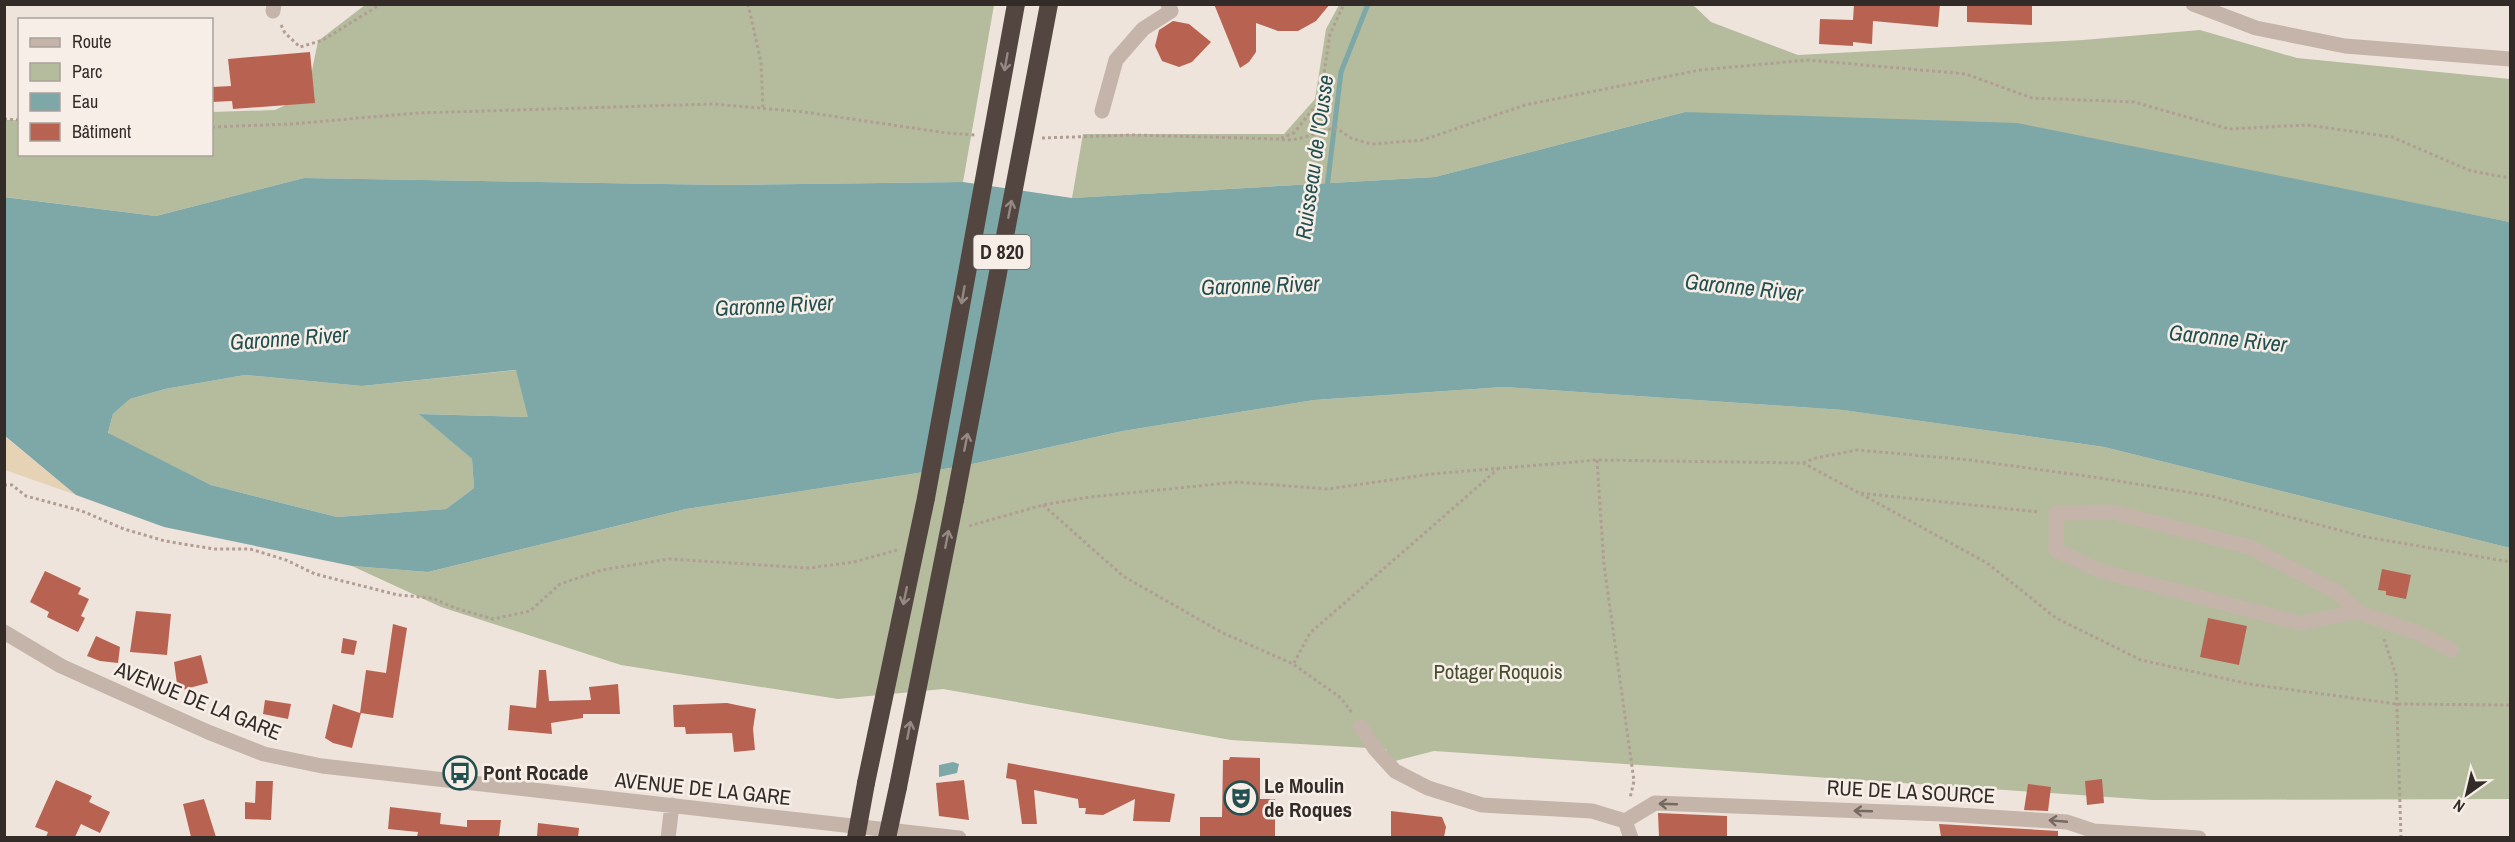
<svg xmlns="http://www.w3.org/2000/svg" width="2515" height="842" viewBox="0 0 2515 842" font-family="'Archivo Narrow',sans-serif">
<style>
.green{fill:#b4bc9d}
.sand{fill:#e6d3b6}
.water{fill:#7ea8a7;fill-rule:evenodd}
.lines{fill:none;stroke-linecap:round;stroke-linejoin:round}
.stream{stroke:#7ea8a7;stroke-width:5}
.building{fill:#b86351}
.path{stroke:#b19e93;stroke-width:3;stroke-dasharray:3 3;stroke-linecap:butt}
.minor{stroke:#c5b4a9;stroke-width:15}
.highway{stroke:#534540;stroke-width:18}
.highway-bridge{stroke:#534540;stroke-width:18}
.oneway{stroke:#958983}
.oneway2{stroke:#756962}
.labels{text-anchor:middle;stroke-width:5;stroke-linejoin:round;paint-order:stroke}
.shield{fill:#f7efe7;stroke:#6e6661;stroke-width:1.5}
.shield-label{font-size:20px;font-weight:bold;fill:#332b28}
.park-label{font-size:21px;fill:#454f2f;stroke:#f7efe7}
.street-label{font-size:21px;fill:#332b28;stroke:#f7efe7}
.poi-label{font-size:21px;font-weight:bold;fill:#332b28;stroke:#f7efe7;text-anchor:start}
.water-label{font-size:22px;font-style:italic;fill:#225050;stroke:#f7efe7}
</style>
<rect width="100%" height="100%" fill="#efe4dc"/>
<path class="green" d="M365,5H994L963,182L726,185L304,178L156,216L5,197L4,120H19L20,154H212V112L275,110L307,95L318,41Z
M1339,5H1693L1711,22L1798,55L2083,40L2200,30L2297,58L2510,79V222L2230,167L1685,112L1435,177L1072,198L1083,134H1284L1315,99L1326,29Z
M517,370L529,417L420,414L472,459L474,488L446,509L337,517L211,485L108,434L113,414L130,399L165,389L245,375L362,386Z
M1504,387L1844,410L2104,447L2510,548V799L2152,800L1434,751L1391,762L1386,749L1231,740L943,689L838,699L621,665L441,607L352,566L428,572L686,509L963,466L1123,431L1314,400Z"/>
<path class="sand" d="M4,436L76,495L5,470Z"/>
<path class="water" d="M1685,112L2017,123L2510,222V548L2104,447L1843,410L1504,387L1314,400L1123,431L963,466L686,509L428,572L352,566L164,527L76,495L5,436L4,197L156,216L304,178L726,185L963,182L1072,198L1435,177ZM516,370L528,417L419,414L472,459L474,488L446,509L337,517L211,485L108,433L113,414L130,399L165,389L245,375L362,386Z
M953,762L959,764L957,773L939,777V765Z"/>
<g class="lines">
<path class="stream" d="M1327,188L1341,72L1368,4"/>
</g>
<path class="building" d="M1214,4H1330L1316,21L1298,31H1278L1256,23V52L1249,62L1240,68Z
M1854,4H1940L1938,27L1873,21L1872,44L1853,42V46L1819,44L1820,19L1853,20Z
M1967,4H2032V25L1967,22Z
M1173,21L1189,24L1211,42L1192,62L1179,67L1162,61L1155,46L1159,30Z
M310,52L315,103L233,109L232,101L212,102V87L231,86L228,59Z
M2382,569L2411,575L2406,599L2386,595V591L2378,590Z
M45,571L81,588L78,594L89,599L81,616L85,618L78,632L47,617L49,612L30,602Z
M136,611L171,614L167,655L130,652Z
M2208,618L2247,626L2239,665L2200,657Z
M393,624L407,628L393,718L361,713L352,748L333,743L325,738L333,704L360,713L366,670L386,673Z
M96,636L120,647L118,663L100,661L87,656Z
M343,638L357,641L354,655L341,653Z
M201,655L208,683L178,691L174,662Z
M539,670H546L549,701L591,700L589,687L618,684L620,714H583V718L551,723L552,734L508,730L510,705L536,708Z
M265,700L291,704L288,719L263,714Z
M727,703L756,709L753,729L755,750L734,752L732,733L686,734L685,727H674L673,705Z
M1230,757L1260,758V799H1275V837H1200V817H1222L1223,760H1229Z
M1008,763L1175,794L1170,822L1133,821L1135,799L1103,815L1085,814L1086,808H1079L1078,799L1034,790L1037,824H1022L1016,780L1006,778Z
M2102,779L2104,803L2087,805L2085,781Z
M56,780L92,796L89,802L110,812L100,833L81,824L75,837H46L48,832L35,827Z
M964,780L969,820L939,816L936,783Z
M256,781H273L271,820L245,819V802L255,803Z
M2028,784L2051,787L2048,811L2024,810Z
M204,799L216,837H191L183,804Z
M390,807L441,813L440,824L467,827V820H501L499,837H417L418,832L388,829Z
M1391,811L1442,817L1446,827L1444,837H1391Z
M1658,813L1727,816V836L1659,837Z
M538,823L579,828L578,837H537Z
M1939,824L2058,831V837H1941Z"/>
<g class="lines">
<path class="path" d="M748,4L761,62L763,109
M281,25L285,33L300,47L323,40L381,4
M4,119L20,120
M212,127L291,124L417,113L714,104L804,112L947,133L975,135
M1042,138L1132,135L1279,139C1299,143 1316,131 1336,128L1351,138L1371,144L1423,140L1525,105L1700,70L1808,60L1966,74L2032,98L2134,102L2229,129L2307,125L2392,137L2471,171L2510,178
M1281,138L1294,133L1320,100L1330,34L1344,4
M1597,460L1604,565L1634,781L1630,798
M1803,463L1816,458L1857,450L1970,460L2100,478L2211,496L2361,536L2510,562
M4,485H12L26,496L82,511L124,529L165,541L214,549H250L286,560L315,574L398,595L432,598L455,608L493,619L530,611L560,584L602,570L669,559L809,568L854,562L897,550
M1861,494L1987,563L2056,618L2141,660L2249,684L2397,704L2510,705
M1043,505L1123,576L1221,632L1293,664L1341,698L1352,713
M969,526L1043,505L1090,497L1237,482L1328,489L1432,474L1597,460L1803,463L1859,493L2039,512
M2384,639L2396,675L2401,838
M1294,663L1310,633L1498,469"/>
<path class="minor" d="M2193,4L2256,28L2345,46L2510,59
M273,11L274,4
M1102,111L1116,60L1143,29L1171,11L1168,4
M2358,612L2300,623L2100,571L2056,550V513L2113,512L2250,547L2337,592L2358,612L2418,633L2451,650
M4,632L61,666L208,732L264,754L322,766L959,838
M1361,727L1375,749L1395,771L1428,788L1482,805L1592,811L1625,821
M1625,821L1655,803L1942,814L2067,822L2094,831L2199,838
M1625,821L1631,838
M668,838L672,805"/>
<path class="highway" d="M866,783L926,498
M898,787L955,500"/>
<path class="highway-bridge" d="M926,498L1016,4
M955,500L1049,4
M856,838L866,783
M887,838L898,787"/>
</g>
<defs><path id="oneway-shaft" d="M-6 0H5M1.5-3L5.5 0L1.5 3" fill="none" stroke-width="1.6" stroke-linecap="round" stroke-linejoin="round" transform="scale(1.5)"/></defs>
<g class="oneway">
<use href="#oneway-shaft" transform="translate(1006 62) rotate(100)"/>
<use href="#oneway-shaft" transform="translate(1010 209) rotate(-79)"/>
<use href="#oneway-shaft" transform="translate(963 295) rotate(100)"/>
<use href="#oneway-shaft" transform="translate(966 442) rotate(-79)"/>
<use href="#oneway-shaft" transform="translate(947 539) rotate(-79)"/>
<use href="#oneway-shaft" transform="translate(905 596) rotate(102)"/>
<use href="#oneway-shaft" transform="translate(909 730) rotate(-79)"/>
</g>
<g class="oneway2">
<use href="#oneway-shaft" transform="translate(1668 804) rotate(-178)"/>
<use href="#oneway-shaft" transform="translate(1863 811) rotate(-178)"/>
<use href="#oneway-shaft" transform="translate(2058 821) rotate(-175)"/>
</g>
<defs>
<g id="bus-ring" transform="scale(1.725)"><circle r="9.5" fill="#f7efe7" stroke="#225050" stroke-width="1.5"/><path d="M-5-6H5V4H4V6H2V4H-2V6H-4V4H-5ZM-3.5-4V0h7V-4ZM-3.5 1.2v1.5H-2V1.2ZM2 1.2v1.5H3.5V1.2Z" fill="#225050"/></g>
<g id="theatre-ring" transform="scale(1.725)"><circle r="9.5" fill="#f7efe7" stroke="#225050" stroke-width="1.5"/><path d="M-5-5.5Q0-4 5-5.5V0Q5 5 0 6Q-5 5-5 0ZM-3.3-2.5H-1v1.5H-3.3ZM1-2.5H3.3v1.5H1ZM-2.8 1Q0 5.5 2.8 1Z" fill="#225050"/></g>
</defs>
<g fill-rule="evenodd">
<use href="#bus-ring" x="460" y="773"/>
<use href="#theatre-ring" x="1241" y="798"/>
</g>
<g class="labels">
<rect class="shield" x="973.5" y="235" width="57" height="34" rx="4.5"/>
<g class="shield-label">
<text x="1002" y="259">D 820</text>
</g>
<g class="park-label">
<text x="1498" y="679">Potager Roquois</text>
</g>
<g class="street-label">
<text transform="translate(198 701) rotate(22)" y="7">AVENUE DE LA GARE</text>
<text transform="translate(703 789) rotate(6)" y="7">AVENUE DE LA GARE</text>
<text transform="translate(1911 792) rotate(3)" y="7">RUE DE LA SOURCE</text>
</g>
<g class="poi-label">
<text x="483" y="780">Pont Rocade</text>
<text x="1264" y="793">Le Moulin<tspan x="1264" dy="24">de Roques</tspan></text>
</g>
<g class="water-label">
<text transform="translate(1314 157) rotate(-82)" y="8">Ruisseau de l'Ousse</text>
<text transform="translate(1260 285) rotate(-2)" y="8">Garonne River</text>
<text transform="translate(1744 287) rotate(6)" y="8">Garonne River</text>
<text transform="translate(774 305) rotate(-3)" y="8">Garonne River</text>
<text transform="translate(289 338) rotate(-4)" y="8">Garonne River</text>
<text transform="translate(2228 338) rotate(6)" y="8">Garonne River</text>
</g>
</g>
<rect width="2515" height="842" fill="none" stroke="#332b28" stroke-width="12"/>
<rect x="18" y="18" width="195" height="138" fill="#f7efe7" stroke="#a9a19b" stroke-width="1.5"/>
<rect x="30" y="38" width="30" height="9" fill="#c5b4a9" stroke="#a9a19b" stroke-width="1.5"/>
<text x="72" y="48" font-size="18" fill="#332b28">Route</text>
<rect x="30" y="63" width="30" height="18" fill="#b4bc9d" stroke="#a9a19b" stroke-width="1.5"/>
<text x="72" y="78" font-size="18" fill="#332b28">Parc</text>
<rect x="30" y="93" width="30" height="18" fill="#7ea8a7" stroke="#a9a19b" stroke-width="1.5"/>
<text x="72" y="108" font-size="18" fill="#332b28">Eau</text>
<rect x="30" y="123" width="30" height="18" fill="#b86351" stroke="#a9a19b" stroke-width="1.5"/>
<text x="72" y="138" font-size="18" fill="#332b28">Bâtiment</text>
<g transform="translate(2467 794) rotate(214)" stroke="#f7efe7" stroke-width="4.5" paint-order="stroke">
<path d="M0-4.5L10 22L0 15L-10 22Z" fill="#332b28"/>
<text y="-9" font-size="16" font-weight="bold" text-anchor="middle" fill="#332b28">N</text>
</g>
</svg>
